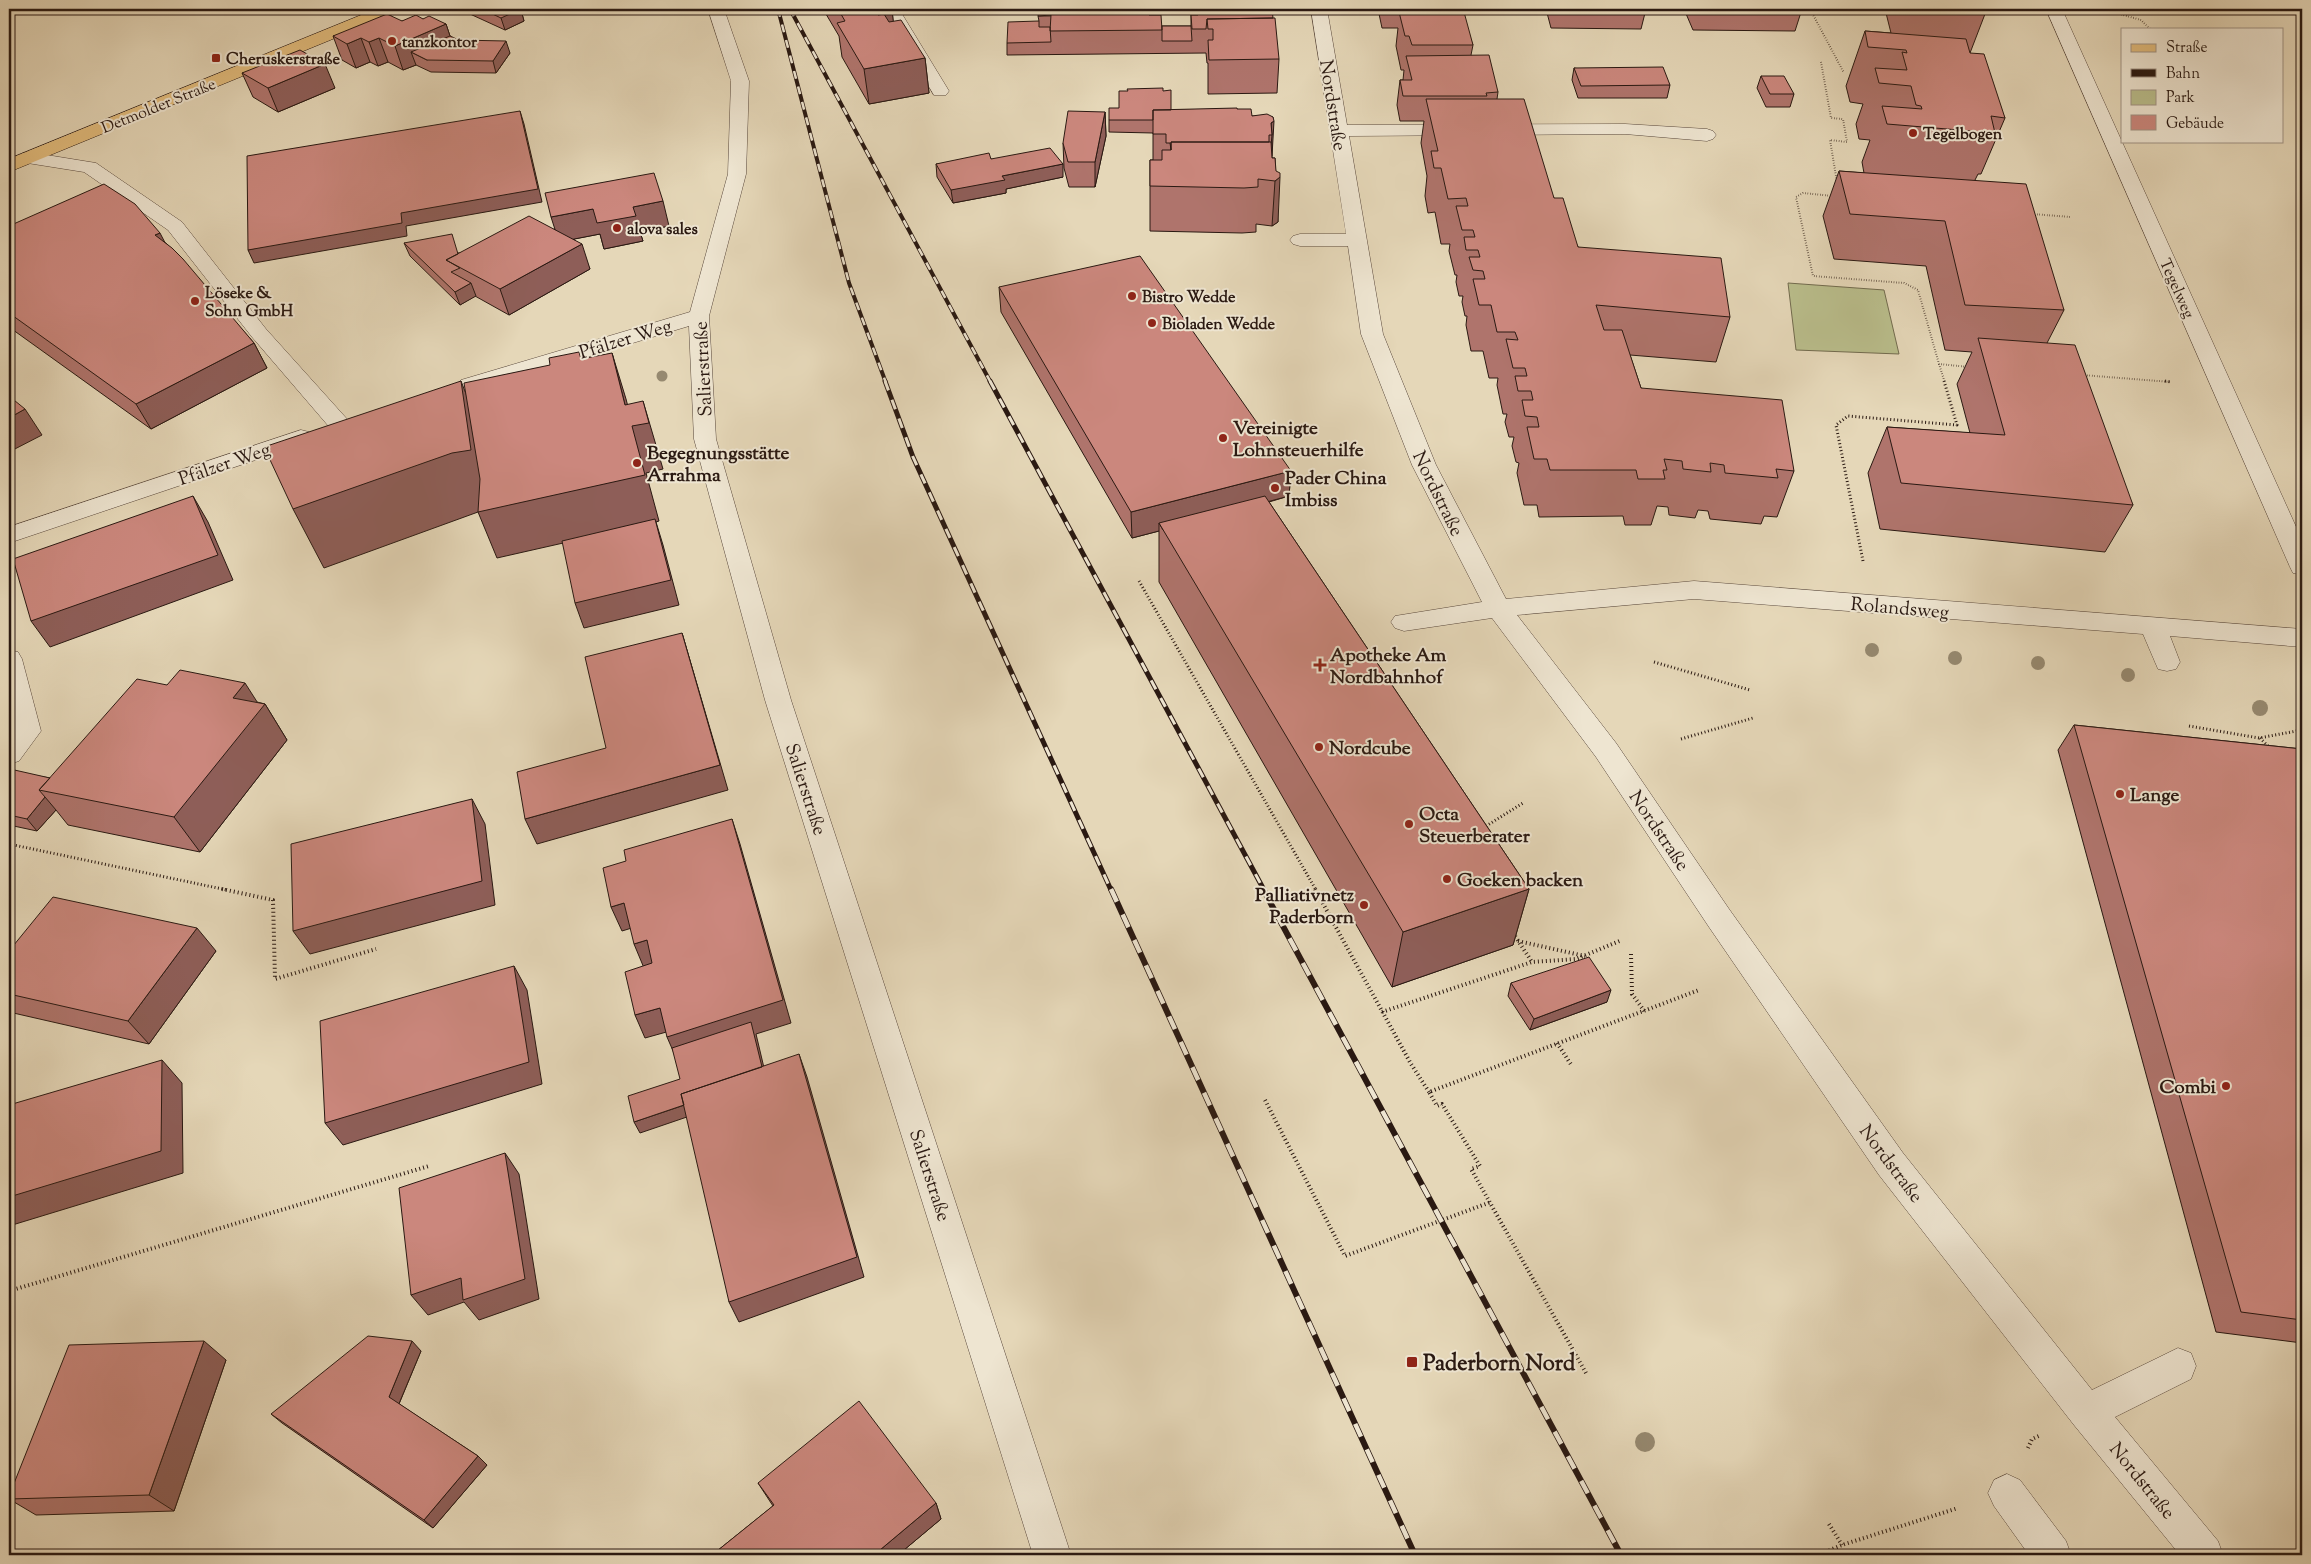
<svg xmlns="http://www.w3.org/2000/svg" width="2311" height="1564" viewBox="0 0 2311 1564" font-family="'Sorts Mill Goudy',serif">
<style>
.green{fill:#b9bd8b;stroke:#726b4e}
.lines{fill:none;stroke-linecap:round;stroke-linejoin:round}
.minor-casing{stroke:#59483c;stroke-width:1}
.major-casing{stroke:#2a1912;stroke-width:1}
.path-far2{stroke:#2a1912;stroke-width:2;stroke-dasharray:0.5 2;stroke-linecap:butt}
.path-far1{stroke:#2a1912;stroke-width:3;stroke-dasharray:1 2.5;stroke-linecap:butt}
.path{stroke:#2a1912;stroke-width:4;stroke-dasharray:1 3;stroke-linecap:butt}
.minor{fill:#eee5d1;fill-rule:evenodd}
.major{fill:#e2bc7c;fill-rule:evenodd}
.rail-far2-casing{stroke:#2a1912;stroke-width:4}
.rail-far1-casing{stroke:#2a1912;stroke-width:5}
.rail-casing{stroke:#2a1912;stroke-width:6}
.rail-far2{stroke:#eee5d1;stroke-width:2.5;stroke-dasharray:8;stroke-linecap:butt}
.rail-far1{stroke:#eee5d1;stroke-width:3;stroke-dasharray:10;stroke-linecap:butt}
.rail{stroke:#eee5d1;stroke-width:4.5;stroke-dasharray:14;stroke-linecap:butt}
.tree{fill:#968970}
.wall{fill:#af746c;stroke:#2a1912}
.shaded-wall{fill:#8e5e58;stroke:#2a1912}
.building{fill:#cb877d;stroke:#2a1912}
.poi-dot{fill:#8f2418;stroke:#eee5d1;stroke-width:2}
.labels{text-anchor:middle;stroke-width:4;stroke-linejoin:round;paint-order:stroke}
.far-poi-label{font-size:16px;font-weight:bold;fill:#2a1912;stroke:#eee5d1;text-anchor:start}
.far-street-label{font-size:16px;fill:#2a1912;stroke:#eee5d1}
.street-label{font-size:19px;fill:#2a1912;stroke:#eee5d1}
.poi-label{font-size:19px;font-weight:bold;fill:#2a1912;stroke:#eee5d1;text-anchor:start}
.near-poi-label{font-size:22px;font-weight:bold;fill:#2a1912;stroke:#eee5d1;text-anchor:start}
</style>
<rect width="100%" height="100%" fill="#e5d7b8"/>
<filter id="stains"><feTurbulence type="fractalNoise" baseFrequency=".004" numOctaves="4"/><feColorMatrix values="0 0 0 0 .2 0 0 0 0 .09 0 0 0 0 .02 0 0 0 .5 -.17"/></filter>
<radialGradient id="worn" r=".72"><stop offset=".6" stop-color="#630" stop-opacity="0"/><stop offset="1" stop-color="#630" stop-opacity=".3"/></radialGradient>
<path class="green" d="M1788,283L1884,290L1899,354L1796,350Z"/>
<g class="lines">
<g class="minor-casing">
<path id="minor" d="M708,9H724L749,81L746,174L709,316L716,439L791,700L1071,1555H1033L765,700L694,439L689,326L477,390L469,392L461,390L458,385L461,380L690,312L728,174L731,81Z
M883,9H899L949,91L946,95H934Z
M1311,9H1327L1347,125L1625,124L1707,129L1713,131L1716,135L1713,139L1707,141L1625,134L1349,136L1383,334L1436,465L1506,599L1694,581L2302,629V647L2170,636L2180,662L2176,669L2167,671L2158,669L2143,634L1694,599L1517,615L1616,743L1729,909L1903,1153L2092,1390L2178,1348L2191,1353L2196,1366L2191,1379L2115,1417L2218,1541L2223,1555H2180L2074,1425L1879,1175L1709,927L1596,757L1492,618L1404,631L1395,628L1391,622L1395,616L1482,602L1412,465L1361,334L1348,246H1300L1293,244L1290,240L1293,236L1300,234H1346Z
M2046,9H2062L2302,540V575L2293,573L2290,567Z
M28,152L96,163L182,222L266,329L347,419L350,424L347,429L339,431L331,429L252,337L168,230L84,172L21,162L19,158L21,154Z
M301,430L309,432L312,437L309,442L9,543V527Z
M9,650L18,652L22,659L41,731L19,761L9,764V736L14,729L9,708Z
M2007,1474L2020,1480L2066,1541L2071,1555H2029L1994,1506L1988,1493L1994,1480Z"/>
</g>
<g class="major-casing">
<path id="major" d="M376,9H398L396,13L9,172V159Z"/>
</g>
<path class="path-far2" d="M1810,9L1844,73
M2102,9L2141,20L2150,29
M1821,62L1831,118L1843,119L1847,142L1830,140L1837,182
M1833,196L1803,193L1796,197L1813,276L1904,283L1918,290L1939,364L1969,367
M2032,214L2071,217
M1939,364L1945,383
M2082,375L2171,382"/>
<path class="path-far1" d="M2165,381L2171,382
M1863,561L1836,425L1848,416L1957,425L1944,381
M1139,581L1316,890
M1654,662L1750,690
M2189,726L2259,738L2302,730
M2260,738L2270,748
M1681,739L1753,718
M1483,828L1523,803
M9,844L227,890"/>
<path class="path" d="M222,889L273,900L275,979L376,949
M1315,889L1411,1064L1429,1092
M1513,933L1532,962
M1518,941L1585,956
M1631,954L1632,994L1645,1012
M1382,1012L1532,962L1576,959L1622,940
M1557,1043L1572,1066
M1265,1100L1345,1256L1491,1202
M9,1291L429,1166
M1586,1373L1471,1169L1480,1166L1442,1104L1437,1106L1429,1092L1699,990
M2028,1448L2032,1439L2041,1435
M1829,1524L1842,1545
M1818,1555L1842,1545L1958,1508"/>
<use href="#minor" class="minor"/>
<use href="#major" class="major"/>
<g class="rail-far2-casing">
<path id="rail-far2" d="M778,9L849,283L886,383
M790,9L991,383"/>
</g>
<g class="rail-far1-casing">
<path id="rail-far1" d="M885,381L913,457L1111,890
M990,381L1264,890"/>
</g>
<g class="rail-casing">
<path id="rail" d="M1111,889L1415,1555
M1263,889L1621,1555"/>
</g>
<use href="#rail-far2" class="rail-far2"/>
<use href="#rail-far1" class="rail-far1"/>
<use href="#rail" class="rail"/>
</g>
<g class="tree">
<circle cx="662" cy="376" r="5.5"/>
<circle cx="1872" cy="650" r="7"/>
<circle cx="1955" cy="658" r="7"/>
<circle cx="2038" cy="663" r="7"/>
<circle cx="2128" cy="675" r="7"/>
<circle cx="2260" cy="708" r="8"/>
<circle cx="1645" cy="1442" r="10"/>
</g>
<path class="wall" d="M469,9H523L521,10L524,21L505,30L470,14Z
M823,9H892L893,21L925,58L929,93L869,104L842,57L839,36Z
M1197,9L1279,59L1277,93L1208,94V63H1207L1206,53L1007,55V43L1039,21L1038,16L1149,15L1162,26H1191V15H1197Z
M1378,9H1461L1460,12L1473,45L1471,55L1498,92L1497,99L1554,198L1578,247L1730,317L1716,362L1630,355L1641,388L1794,471L1777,517L1764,516L1761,524L1710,519L1708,511L1698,510L1695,518L1669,515L1668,507L1657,506L1651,525H1625L1623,516L1539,517L1537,505H1524L1517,473L1519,463L1516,462L1512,446L1514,437H1509L1505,422L1507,414H1503L1497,385L1498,378H1489L1483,351H1471L1466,325L1467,316H1465L1462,302L1463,296H1459L1456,282L1457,275H1455L1449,251L1450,244H1441L1435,212L1428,213L1425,196L1427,176L1421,143L1424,121H1400L1397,105L1400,80H1403L1404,70H1401L1396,46L1398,28H1382Z
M1546,9H1646L1641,29L1551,28Z
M1684,9H1802L1795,31L1693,30Z
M1885,9H1984L1985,14L1970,53L2005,118L1981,174H1978L1975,180L2064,310L2047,343L2133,505L2105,552L1880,529L1868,473L1887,427L1970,433L1957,384L1972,352L1945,350L1926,266L1834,259L1823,216L1839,171L1864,173L1862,162L1870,140L1859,139L1856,124L1863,104L1850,102L1846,86L1865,31L1891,33Z
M423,19L446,24L450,36L458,40L510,53L496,73L431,72L416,65L403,70L388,62L378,66L370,62L356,68L342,60L333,36L402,21Z
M1574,68L1670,85L1667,98H1578L1572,80Z
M242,73L335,88L278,112L253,97Z
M1761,76L1794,94L1790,107H1766L1757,88Z
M1163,91L1171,110L1237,109L1252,116L1273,117L1272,155V158H1275L1278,222L1272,226L1256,224V232L1242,233L1150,231V160H1153V133L1109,132V120L1119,108Z
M1105,112L1106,136L1095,187H1069L1064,168L1063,143Z
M991,159L1063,177L1006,189V193L953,203L937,177L936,164Z
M9,226L166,243L254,343L267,368L151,429L9,327Z
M669,226L640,232L643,241L604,249L600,234L574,239L590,269L509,315L475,296L460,305L410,256L404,243L459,253L555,229Z
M999,287L1291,471L1289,496L1269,502L1529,889L1513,945L1392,987L1159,582V531L1132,538L1001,312Z
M2302,356V364L2300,359Z
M257,702L265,704L287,740L200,852L68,825L56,810L37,831L9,825V771L50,778Z
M2074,725L2302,749V1343L2216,1332L2058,750Z
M9,951H216L149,1044L9,1012Z
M1511,983L1607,1002L1530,1030L1508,996Z
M421,1351L399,1404L478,1456L487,1465L433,1528L282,1423L271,1414Z
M226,1360L174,1511L36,1515L9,1499V1496Z
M758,1483L936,1503L941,1519L898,1555H712L773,1506Z"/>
<path class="shaded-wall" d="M508,9H523L521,10L524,21L505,30L501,18Z
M873,9H892L895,38Z
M446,24L454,48L427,60L411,52L416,65L403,70L395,46Z
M361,38L370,62L356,68L347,44Z
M379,38L388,62L378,66L369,42Z
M506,41L510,53L496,73L493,61Z
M925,58L929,93L869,104L864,69Z
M325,64L335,88L278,112L268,88Z
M520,111L524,124L542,202L406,226L407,236L254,263L248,250L401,213Z
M1105,112L1106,136L1095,187V162Z
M1274,121L1272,156L1270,157L1272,135L1271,123Z
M1063,164V177L1006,189V193L953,203L951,190L1002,176Z
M1280,177L1278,222L1272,226L1275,181Z
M663,201L669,226L640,232L643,241L604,249L600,234L559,242L551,217L593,209L633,207Z
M160,233L173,258L155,235Z
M582,244L590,269L509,315L500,289Z
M471,283L476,296L460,305L455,292Z
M254,343L267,368L151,429L136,404Z
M612,353L626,399L633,426L643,401L663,469L646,473L659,521L656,522L663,545L679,605L584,628L575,603L656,522L497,558L478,512L324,568L293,509L461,381L484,440L625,405Z
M25,409L42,435L9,452V418Z
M1291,471L1289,496L1163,530L1159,523V531L1132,538L1131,512Z
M193,496L208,522L233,580L50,647L31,621Z
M682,633L728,790L537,844L525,819L720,765Z
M245,683L261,708L265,704L287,740L200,852L174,817L233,698Z
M45,797L56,810L37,831L27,819Z
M472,799L485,824L495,905L310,954L293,931Z
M732,819L740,844L791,1023L756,1034L769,1089L640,1133L634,1122L765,1078L677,1060L667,1037Z
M1529,889L1513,945L1392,987L1403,932Z
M624,903L635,927L622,931L611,907Z
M197,928L216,951L149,1044L128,1021Z
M647,940L657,964L644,968L634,944Z
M514,966L527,990L542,1084L343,1145L325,1123Z
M1611,990L1607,1002L1530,1030L1534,1019Z
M660,1008L670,1031L645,1038L635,1015Z
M799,1054L807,1077L864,1277L739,1322L729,1302Z
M162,1060L182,1083L183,1173L9,1226V1197Z
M505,1153L519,1174L539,1299L479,1320L464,1302L428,1315L411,1295Z
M204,1341L226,1360L174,1511L149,1495Z
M412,1341L421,1351L398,1406L389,1397Z
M478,1456L487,1465L433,1528L424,1520Z
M936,1503L941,1519L898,1555H874Z"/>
<path class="building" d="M482,9H521L501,18Z
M838,9H874L878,15L884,14L889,22L901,20L925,58L864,69L837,23L845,21Z
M1052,9H1149V15H1161L1162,30L1050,31L1051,15L1038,16L1039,10H1052Z
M1197,9H1272L1273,18L1207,19L1206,29H1192L1191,15H1198Z
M1930,9H1984L1985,14L1932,10Z
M1399,12H1464L1473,45H1412L1409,36H1405Z
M387,14L402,21L416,15L423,19L429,16L446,24L395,46L379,38L369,42L361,38L347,44L333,36Z
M1275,18L1279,59L1209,60L1208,40H1213V29H1208L1207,19Z
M1039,21V27H1050L1051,42L1007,43L1008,22Z
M1162,26H1191L1192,41H1162Z
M1865,31L1966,39L1970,53L1984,54L2005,118L1991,116L1995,133L1887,124L1882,106L1922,109L1921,106L1916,105L1911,86L1879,83L1875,68L1907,70L1902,52L1907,53L1906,50L1868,47Z
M450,36L458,40L506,41L493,61L427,60L411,52Z
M300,50L325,64L268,88L242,73Z
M1489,55L1498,92L1486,93L1487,96H1403L1400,80H1412L1406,56Z
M1663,67L1670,85L1581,86L1574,68Z
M1761,76H1784L1794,94H1770Z
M1163,88V91L1171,90V110H1153V120H1109V108H1119V91H1128L1127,89Z
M1426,99H1524L1554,198H1563L1578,247L1721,258L1730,317L1596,305L1604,330H1622L1641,388L1782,400L1794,471L1776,469L1778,478L1725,473L1724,465L1710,463L1711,472L1683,469L1682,461L1664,459L1667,470H1663L1665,479H1638L1636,470H1550L1547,459H1534L1527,427H1539L1537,417L1525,416L1522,400H1533L1531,391H1518L1515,376H1527L1525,368H1513L1506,339L1518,340L1515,332H1497L1491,305H1479L1473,279H1485L1483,271L1473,270L1469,257H1480L1478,250H1466L1464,237H1475L1473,230H1462L1456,206H1468L1466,198L1448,199L1441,168H1434L1431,151H1438Z
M1237,108V109H1251L1252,116L1267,114L1273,117L1274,121L1271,123L1272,135H1269V142H1171V150L1170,143H1166V134H1153V110Z
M520,111L538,189L401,213L402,223L248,250L247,156Z
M1068,111L1105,112L1095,162H1068L1063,143Z
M1171,142H1271L1272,158H1275L1276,171L1280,173V177L1275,181L1258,179V187L1244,188L1150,186V160H1162V150H1171Z
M1050,148L1063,164L1002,176L1005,180L951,190L936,164L989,153L991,159Z
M1839,171L2026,184L2064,310L1965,305L1945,221L1850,214Z
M654,173L663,201L633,207L636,216L597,223L593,209L551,217L545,193Z
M104,184L135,204L160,233L155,235L172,248L183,259L254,343L136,404L9,313V226Z
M529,216L582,244L500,289L446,260Z
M452,234L458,254L446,260L460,268L451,272L471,283L455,292L404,243Z
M1140,256L1291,471L1131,512L999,287Z
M1978,338L2075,345L2133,505L1901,483L1887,427L2005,435Z
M579,352L581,359L612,353L625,405L643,401L649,423L632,426L645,475L478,512L480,479L464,383L550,365L549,358Z
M461,381L471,450L452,453L293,509L264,447Z
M9,396L25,409L9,418Z
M193,496L218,555L31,621L13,559Z
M1265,496L1529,889L1403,932L1159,523Z
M655,519L671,580L575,603L562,541Z
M682,633L720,765L525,819L517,772L606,748L585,657Z
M180,670L245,683L233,698L265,704L174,817L39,790L137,679L167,685Z
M2074,725L2302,749V1320L2241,1312Z
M10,769L50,778L39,790L45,797L27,819L9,815V771Z
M472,799L482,881L293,931L291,844Z
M732,819L783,1000L667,1037L660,1008L635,1015L625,972L652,963L647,940L634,944L624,903L611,907L603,868L626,861L624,850Z
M53,897L197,928L128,1021L9,994V951Z
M1589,957L1611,990L1534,1019L1511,983Z
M514,966L529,1062L325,1123L320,1021Z
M751,1022L762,1067L681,1094L684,1105L634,1122L628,1096L680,1079L672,1048Z
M799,1054L857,1257L729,1302L681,1094Z
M162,1060L161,1151L9,1197V1105Z
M505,1153L525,1279L463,1300L461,1278L411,1295L399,1188Z
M368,1336L412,1341L389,1397L478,1456L424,1520L271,1414Z
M204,1341L149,1495L9,1499V1496L69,1345Z
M859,1401L936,1503L874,1555H712L774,1505L758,1483Z"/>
<g class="poi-dot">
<circle cx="392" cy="41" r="5"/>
<rect x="211" y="53" width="10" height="10" rx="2.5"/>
<circle cx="1913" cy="133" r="5"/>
<circle cx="617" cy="228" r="5"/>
<circle cx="1132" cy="296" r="5"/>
<circle cx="195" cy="301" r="5"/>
<circle cx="1152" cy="323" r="5"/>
<circle cx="1223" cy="438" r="5"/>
<circle cx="637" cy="463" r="5"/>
<circle cx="1275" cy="488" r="5"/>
<path d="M1317.5 657.5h5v5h5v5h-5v5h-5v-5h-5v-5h5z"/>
<circle cx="1319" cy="747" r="5"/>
<circle cx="2120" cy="794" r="5"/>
<circle cx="1409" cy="824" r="5"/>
<circle cx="1447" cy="879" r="5"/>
<circle cx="1364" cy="905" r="5"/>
<circle cx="2226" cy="1086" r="5"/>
<rect x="1406" y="1356" width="12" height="12" rx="2.5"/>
</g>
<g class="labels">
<g class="far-poi-label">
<text x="402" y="47">tanzkontor</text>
<text x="226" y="64">Cheruskerstraße</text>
<text x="1923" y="139">Tegelbogen</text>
<text x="627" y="234">alova sales</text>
<text x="205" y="298">Löseke &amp;<tspan x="205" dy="18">Sohn GmbH</tspan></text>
<text x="1142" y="302">Bistro Wedde</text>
<text x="1162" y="329">Bioladen Wedde</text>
</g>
<g class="far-street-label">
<text transform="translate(158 105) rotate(-22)" y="6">Detmolder Straße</text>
<text transform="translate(2178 288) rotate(66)" y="6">Tegelweg</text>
</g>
<g class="street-label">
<text transform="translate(1334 105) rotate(81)" y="7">Nordstraße</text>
<text transform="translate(625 338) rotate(-17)" y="7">Pfälzer Weg</text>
<text transform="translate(702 369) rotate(-93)" y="7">Salierstraße</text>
<text transform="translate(224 463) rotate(-19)" y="7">Pfälzer Weg</text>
<text transform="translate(1439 493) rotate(64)" y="7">Nordstraße</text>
<text transform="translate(1900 607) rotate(5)" y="7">Rolandsweg</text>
<text transform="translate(807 789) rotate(72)" y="7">Salierstraße</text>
<text transform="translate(1660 830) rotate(56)" y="7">Nordstraße</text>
<text transform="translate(1892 1163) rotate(53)" y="7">Nordstraße</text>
<text transform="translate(931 1175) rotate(72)" y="7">Salierstraße</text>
<text transform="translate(2143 1480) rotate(51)" y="7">Nordstraße</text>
</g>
<g class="poi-label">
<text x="1233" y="434">Vereinigte<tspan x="1233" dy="22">Lohnsteuerhilfe</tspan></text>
<text x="647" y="459">Begegnungsstätte<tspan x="647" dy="22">Arrahma</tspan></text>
<text x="1285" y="484">Pader China<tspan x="1285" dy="22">Imbiss</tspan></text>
<text x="1330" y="661">Apotheke Am<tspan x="1330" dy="22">Nordbahnhof</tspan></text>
<text x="1329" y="754">Nordcube</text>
<text x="2130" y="801">Lange</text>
<text x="1419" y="820">Octa<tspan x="1419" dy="22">Steuerberater</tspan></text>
<text x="1457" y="886">Goeken backen</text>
<text x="1354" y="901" text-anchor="end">Palliativnetz<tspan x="1354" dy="22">Paderborn</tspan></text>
<text x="2216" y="1093" text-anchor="end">Combi</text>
</g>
<g class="near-poi-label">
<text x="1423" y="1370">Paderborn Nord</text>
</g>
</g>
<rect width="2311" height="1564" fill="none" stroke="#e5d7b8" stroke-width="30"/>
<rect x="10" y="10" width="2291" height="1544" fill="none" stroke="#2a1912" stroke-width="2.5"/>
<rect x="15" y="15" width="2281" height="1534" fill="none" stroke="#2a1912"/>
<rect x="2121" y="28" width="162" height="115" fill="#eee5d1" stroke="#a09385"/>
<rect x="2131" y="44" width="25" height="8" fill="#e2bc7c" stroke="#a09385"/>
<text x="2166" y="52" font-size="15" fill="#2a1912">Straße</text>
<rect x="2131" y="69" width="25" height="8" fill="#2a1912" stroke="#a09385"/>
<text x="2166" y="78" font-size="15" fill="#2a1912">Bahn</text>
<rect x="2131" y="90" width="25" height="15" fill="#b9bd8b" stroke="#a09385"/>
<text x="2166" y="102" font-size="15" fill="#2a1912">Park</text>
<rect x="2131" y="115" width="25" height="15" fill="#cb877d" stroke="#a09385"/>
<text x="2166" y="128" font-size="15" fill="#2a1912">Gebäude</text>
<rect width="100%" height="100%" filter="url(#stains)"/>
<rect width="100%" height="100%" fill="url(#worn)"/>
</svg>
